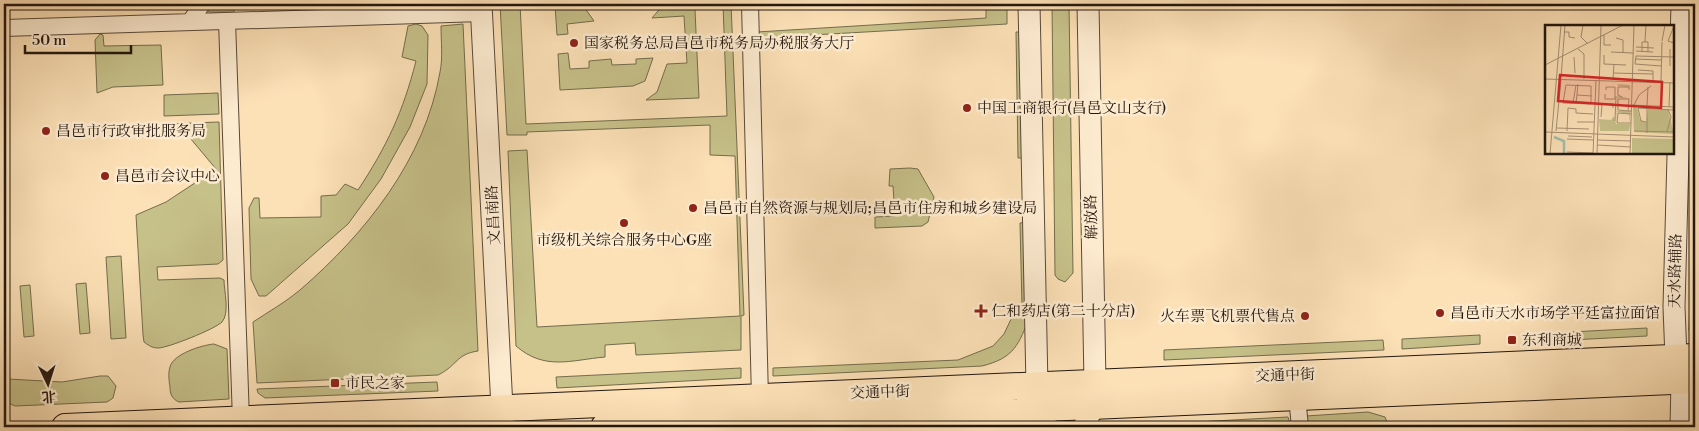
<svg xmlns="http://www.w3.org/2000/svg" width="1699" height="431" viewBox="0 0 1699 431" font-family="'Libre Bodoni','Noto Serif SC',serif">
<style>
.green{fill:#c6c089;stroke:#746c4c}
.lines{fill:none;stroke-linecap:round;stroke-linejoin:round}
.minor-casing{stroke:#594939;stroke-width:18}
.tertiary-casing{stroke:#594939;stroke-width:23}
.primary-casing{stroke:#23170f;stroke-width:28}
.minor{stroke:#fdebd0;stroke-width:16}
.tertiary{stroke:#fdebd0;stroke-width:21}
.primary{stroke:#fce0b6;stroke-width:26}
.poi-dot{fill:#8f2418;stroke:#fdebd0;stroke-width:2}
.labels{text-anchor:middle;stroke-width:5;stroke-linejoin:round;paint-order:stroke}
.poi-label{font-size:15px;fill:#23170f;stroke:#fdebd0;text-anchor:start}
.street-label{font-size:15px;fill:#23170f;stroke:#fdebd0}
.inset-river{fill:none;stroke:#a0bdaa;stroke-width:2.5}
.inset-road{fill:none;stroke:#a59073;stroke-width:1}
.view{fill:#d62828;fill-opacity:0.15;stroke:#d62828;stroke-width:2.5}
.inset-edge{fill:none;stroke:#23170f;stroke-width:2.5}
</style>
<rect width="100%" height="100%" fill="#fce0b6"/>
<filter id="stains"><feTurbulence type="fractalNoise" baseFrequency=".004" numOctaves="4"/><feColorMatrix values="0 0 0 0 .2 0 0 0 0 .09 0 0 0 0 .02 0 0 0 .5 -.17"/></filter>
<radialGradient id="worn" r=".72"><stop offset=".6" stop-color="#630" stop-opacity="0"/><stop offset="1" stop-color="#630" stop-opacity=".3"/></radialGradient>
<path class="green" d="M208,4H234V12H209L207,9Z
M500,4H520L526,124L727,116L723,4H731L744,315L741,316V350L636,355L635,343L605,345V357C571,360 545,371 516,346L508,151L527,150L537,327L740,316L735,156L710,155V125L527,132V135H507Z
M582,4L594,21L567,24L568,34L557,35L555,5Z
M664,4H692L695,10L699,98L646,100L657,92L667,64L687,63L684,16L652,18Z
M986,4H1007V24L759,38L757,32L986,18Z
M1052,4H1069L1073,273L1065,282L1058,279L1055,275Z
M416,24L422,26L428,35L427,84L410,127L381,179L348,224L266,296H259L251,279L249,208L254,198H259L260,218L321,217V196L336,195L345,184L358,190C387,146 403,112 416,61L402,57L408,26Z
M463,24L478,351C456,354 457,366 438,375L257,383L253,322C268,312 286,302 300,290C366,233 425,159 440,72C443,58 441,41 441,26Z
M1016,32H1026L1028,158H1018Z
M100,34L103,35L104,46L161,45L163,85L113,87L97,93L95,40Z
M568,53L570,69L589,68V61L611,59L612,65L636,64V59L653,58L645,81L633,86L560,90L558,54Z
M218,93L219,114L164,116V95Z
M219,122L223,260L218,264L157,267L158,280L220,278L224,280C224,291 230,313 222,322C215,329 168,348 158,348C152,348 148,345 144,342L143,335L136,215L166,202L216,169L180,126L166,128L165,124Z
M1695,155V332L1689,331Z
M910,168L918,169L934,197L928,222L922,226L875,228V217L895,216L893,186H889L890,169Z
M1029,222L1030,306H1022L1020,223Z
M121,256L126,338L111,339L106,257Z
M86,283L90,333L80,334L76,284Z
M30,285L34,336L24,337L20,286Z
M1030,315C1019,345 1014,358 982,366L773,376V368L958,360L993,346L1004,334L1012,317Z
M1647,328V336L1533,342L1532,334Z
M1480,335V344L1402,349V339Z
M1383,340L1384,350L1164,360V350Z
M214,344L227,349L229,399L179,402C172,399 170,394 170,387C169,381 168,373 170,367C173,354 202,345 214,344Z
M741,368V378L557,388L556,377Z
M100,376H108L116,386L113,398L107,402L15,406L4,401V382L8,379L62,382Z
M437,382L438,391L265,398L258,393L257,389Z
M1368,412L1385,417L1387,422L1360,424V427H1305L1306,416Z
M1288,417L1291,427H1123V426Z"/>
<g class="lines">
<g class="minor-casing">
<path id="minor" d="M750,4L760,398
M227,21L241,420
M190,22L202,4
M4,28L482,13
M1297,397L1300,427"/>
</g>
<g class="tertiary-casing">
<path id="tertiary" d="M481,4L503,427
M1029,4L1037,386L1038,408L1047,427
M1676,358L1674,307L1682,4
M1084,427L1093,406L1095,383L1088,4
M1681,427L1682,381"/>
</g>
<g class="primary-casing">
<path id="primary" d="M65,427L1695,357
M604,427L1695,380"/>
</g>
<use href="#minor" class="minor"/>
<use href="#tertiary" class="tertiary"/>
<use href="#primary" class="primary"/>
</g>
<g class="poi-dot">
<circle cx="574" cy="43" r="5"/>
<circle cx="967" cy="108" r="5"/>
<circle cx="46" cy="131" r="5"/>
<circle cx="105" cy="176" r="5"/>
<circle cx="693" cy="208" r="5"/>
<circle cx="624" cy="223" r="5"/>
<path d="M978.5 303.5h5v5h5v5h-5v5h-5v-5h-5v-5h5z"/>
<circle cx="1440" cy="313" r="5"/>
<circle cx="1305" cy="316" r="5"/>
<rect x="1507" y="335" width="10" height="10" rx="2.5"/>
<rect x="330" y="378" width="10" height="10" rx="2.5"/>
</g>
<g class="labels">
<g class="poi-label">
<text x="584" y="48">国家税务总局昌邑市税务局办税服务大厅</text>
<text x="977" y="113">中国工商银行(昌邑文山支行)</text>
<text x="56" y="136">昌邑市行政审批服务局</text>
<text x="115" y="181">昌邑市会议中心</text>
<text x="703" y="213">昌邑市自然资源与规划局;昌邑市住房和城乡建设局</text>
<text x="624" y="245" text-anchor="middle">市级机关综合服务中心G座</text>
<text x="991" y="316">仁和药店(第二十分店)</text>
<text x="1450" y="318">昌邑市天水市场学平廷富拉面馆</text>
<text x="1295" y="321" text-anchor="end">火车票飞机票代售点</text>
<text x="1522" y="345">东利商城</text>
<text x="345" y="388">市民之家</text>
</g>
<g class="street-label">
<text transform="translate(493 215) rotate(-93)" y="5">文昌南路</text>
<text transform="translate(1091 217) rotate(-91)" y="5">解放路</text>
<text transform="translate(1675 271) rotate(-89)" y="5">天水路辅路</text>
<text transform="translate(1285 375) rotate(-2)" y="5">交通中街</text>
<text transform="translate(880 392) rotate(-2)" y="5">交通中街</text>
</g>
</g>
<g transform="translate(1545 25)">
<rect width="129" height="129" fill="#fce0b6"/>
<path d="M73,59L85,60L86,72L85,62L73,61L72,70L85,74L73,73L72,86H85V98L84,89L72,87L71,99H85L84,106H55L54,94L66,95L69,91L71,99ZM88,81L92,83L95,95L101,97L103,84L123,85L129,109L89,107ZM87,113L129,114V129H87Z" fill="#c6c089"/>
<path class="inset-river" d="M9,112L19,116V129"/>
<path class="inset-road" d="M38,0L36,12L43,19M129,1L123,16L129,18M20,7H24V12L30,13M59,10V20H66M71,13L78,15V27M117,16L120,0M100,17L101,0M91,22L109,23M33,24L39,29V54M91,26L108,27M97,26V17H103V27M66,27L88,28M59,30V39L81,40M29,32L30,48M90,34L116,35M0,40L78,0M116,41L90,39L91,31L129,32M125,41V24M93,45L108,46V56M68,48L108,49M16,53L20,0M0,54L129,58M68,55L69,39M116,56L117,17M21,60L46,61V79L18,78ZM60,69V74H70V62H61V65M32,70L47,71M77,72L73,70V62H84V65M28,78L31,60M31,79L33,59M87,80L129,82M89,80L94,70L106,61M102,81L103,62M124,82L125,57M93,83L129,85M93,83L96,96L101,97M83,86L84,74H73V85L83,86H87M56,92L57,79H68V83M70,96L71,71M32,97H49M86,98H72L73,88L86,89M12,103L44,104M11,106L16,55M22,106L23,83L31,84V88L48,89M89,106L129,107M0,107L129,112M122,107L126,92L123,84M102,108V84M23,111L47,112M22,114L48,115M52,115L86,116M52,120L86,122M22,127L48,128M5,129L16,0M48,129L51,55M52,129L56,0M56,129H73M85,129L89,0"/>
<path class="view" d="M15,50L117,57L116,83L13,76Z"/>
<rect width="129" height="129" class="inset-edge"/>
</g>
<rect width="1699" height="431" fill="none" stroke="#fce0b6" stroke-width="20"/>
<rect x="5" y="5" width="1689" height="421" fill="none" stroke="#23170f" stroke-width="2.5"/>
<rect x="10" y="10" width="1679" height="411" fill="none" stroke="#23170f"/>
<g transform="translate(48 384) rotate(176)" stroke="#fdebd0" stroke-width="4" paint-order="stroke">
<path d="M0-4L9 19L0 12L-9 19Z" fill="#23170f"/>
<text y="-8" font-size="14" font-weight="bold" text-anchor="middle" fill="#23170f">北</text>
</g>
<path d="M25 45v8h106v-8" fill="none" stroke="#23170f" stroke-width="2.5"/>
<text x="32" y="45" font-size="15" fill="#23170f" stroke="#fdebd0" stroke-width="4" paint-order="stroke">50 m</text>
<rect width="100%" height="100%" filter="url(#stains)"/>
<rect width="100%" height="100%" fill="url(#worn)"/>
</svg>
